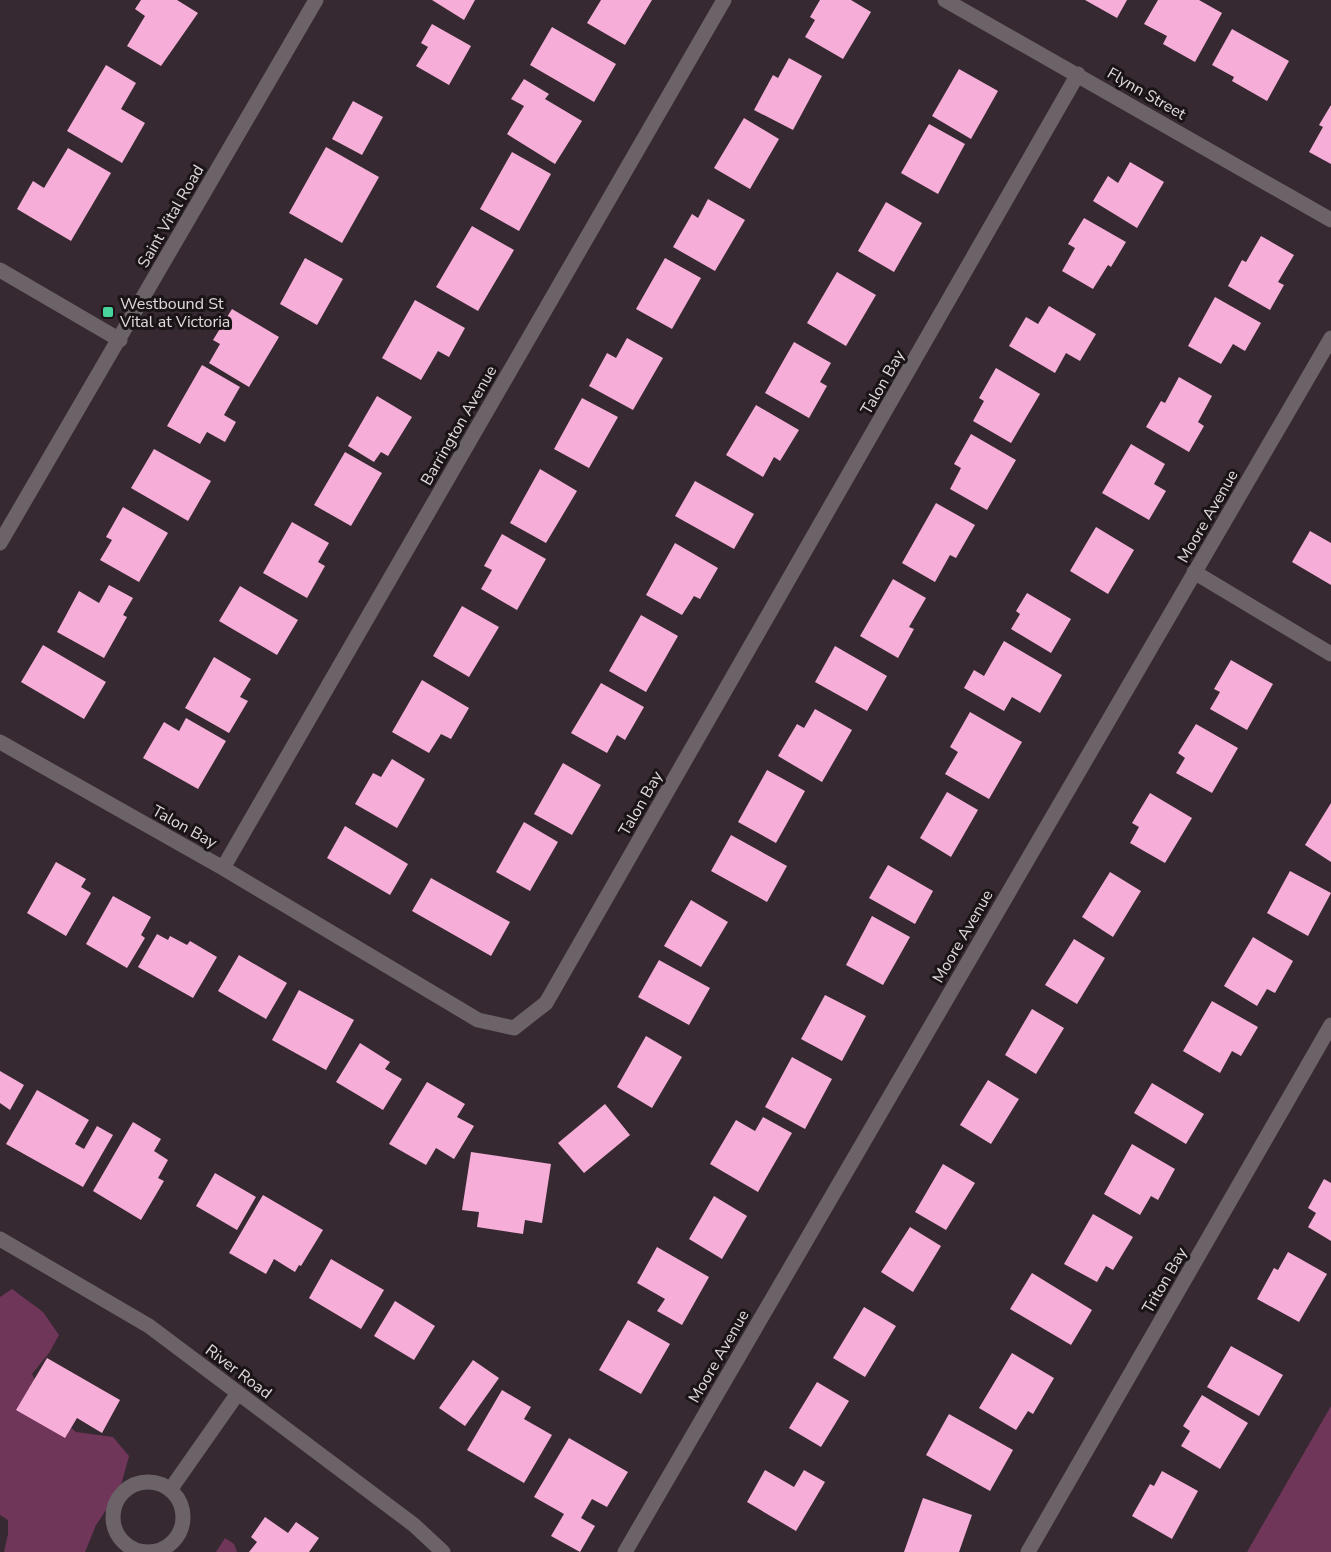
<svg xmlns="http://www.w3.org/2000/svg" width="1331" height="1552" viewBox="0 0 1331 1552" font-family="'Nunito Sans',sans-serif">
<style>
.green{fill:#70365a}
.building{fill:#f6aed8}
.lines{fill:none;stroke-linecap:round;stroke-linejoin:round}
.minor{stroke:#6b6367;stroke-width:15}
.poi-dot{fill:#48d49d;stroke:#1a1417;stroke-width:2}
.labels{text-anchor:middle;stroke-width:6;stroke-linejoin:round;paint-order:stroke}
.street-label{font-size:16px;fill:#e2d9de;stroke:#1a1417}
.poi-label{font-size:16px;fill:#e2d9de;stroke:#1a1417;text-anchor:start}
</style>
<rect width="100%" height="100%" fill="#372931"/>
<path class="green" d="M12,1289L43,1312L59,1335L49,1353L32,1374L50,1410L76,1432L113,1437L129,1456L120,1489L96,1525L85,1552H4L8,1534V1520L0,1515V1297Z
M1331,1406V1552H1247Z
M225,1538L234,1544L237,1552H216Z"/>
<path class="building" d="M141,0H177L198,13L161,66L127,46L145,16L135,9Z
M432,0H475L464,20Z
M601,0H652L625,45L587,23Z
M820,0H851L871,12L843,59L805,37L815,20L810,17Z
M1085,0H1127L1117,18Z
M1158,0H1199L1222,13L1195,62L1163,44L1167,36L1144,24Z
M432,24L471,46L449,85L416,66L428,47L421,43Z
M552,27L616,64L594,102L530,65Z
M1232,29L1289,61L1267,101L1232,81L1234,77L1212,65Z
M789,58L822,76L793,130L754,110L773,75L778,78Z
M106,65L136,83L121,109L145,123L122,163L67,131Z
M959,69L998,91L971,139L932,116Z
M524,79L549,94L545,99L582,121L555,164L507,134L524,106L511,99Z
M353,101L383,117L362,155L332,139Z
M1331,105V164L1309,152L1323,127L1319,125Z
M744,118L779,139L750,189L714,168Z
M929,124L965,144L938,194L901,173Z
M326,147L379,177L342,243L289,213Z
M68,148L111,173L71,241L17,209L33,181L44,188Z
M512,152L551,174L519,231L480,209Z
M1130,162L1164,182L1137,228L1093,201L1108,176L1118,183Z
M708,199L745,220L715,271L673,247L692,214L698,218Z
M886,202L922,223L894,272L858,251Z
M1084,218L1126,242L1111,267L1108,265L1093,289L1062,271L1075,248L1068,244Z
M472,226L514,250L478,311L436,287Z
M1261,236L1294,255L1278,282L1284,285L1270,310L1228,286L1242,260L1246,262Z
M305,258L343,279L317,325L280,304Z
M665,258L701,278L672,329L636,309Z
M837,272L876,295L846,346L807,323Z
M1215,297L1261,323L1245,351L1233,344L1221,364L1188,346Z
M415,300L465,328L449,357L438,351L421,380L382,358Z
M1049,306L1096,334L1080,361L1066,353L1055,373L1009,346L1026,317L1038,324Z
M232,309L279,337L249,387L209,363L220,344L213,340Z
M627,338L663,358L633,410L589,386L607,353L616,358Z
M794,342L831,363L820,382L827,386L809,418L765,393Z
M202,365L240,387L224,415L236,422L225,442L207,432L200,444L167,426Z
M996,368L1040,394L1011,443L973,421L984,401L979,398Z
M1179,377L1212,396L1198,422L1204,426L1189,452L1146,427L1161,401L1165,403Z
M377,396L412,417L388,456L381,452L374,462L348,446Z
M582,398L618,417L589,468L554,449Z
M756,405L799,430L780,461L774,457L763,477L726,455Z
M971,434L1016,460L987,510L950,489L961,468L954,464Z
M1131,444L1165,464L1154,484L1166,491L1149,520L1102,493Z
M154,449L211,481L188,521L131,488Z
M345,452L382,473L351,526L314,505Z
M540,469L577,491L546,543L510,523Z
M695,481L754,514L734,549L675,516Z
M936,503L975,525L956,558L950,555L935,582L902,563Z
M123,507L168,533L139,582L100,560L112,540L106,537Z
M292,522L329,543L318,562L325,566L307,598L263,573Z
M1096,527L1134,550L1108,594L1070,571Z
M1310,531L1331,543V585L1292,562Z
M502,534L546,559L517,610L481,589L492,570L484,566Z
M675,543L718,568L700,599L694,596L682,615L646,595Z
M893,579L926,598L909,627L914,629L898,658L860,636Z
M109,585L133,598L123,615L127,617L104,658L57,632L79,591L99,603Z
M240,586L298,620L277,655L219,621Z
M1027,593L1071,619L1051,653L1011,629L1020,614L1016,611Z
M462,606L499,627L469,677L433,656Z
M641,615L678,636L646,692L609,671Z
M1004,641L1062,675L1040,713L1012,697L1004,711L964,688L974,670L984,676Z
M43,645L106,682L84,719L21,682Z
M835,646L887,676L867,711L815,682Z
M214,657L251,679L240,697L248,701L229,733L185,708Z
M1231,660L1273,684L1247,730L1210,709L1220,692L1214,689Z
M422,680L469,708L451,739L441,734L429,753L392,732Z
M601,683L644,707L625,740L617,735L607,753L571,733Z
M815,709L852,730L822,782L778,756L797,724L804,728Z
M970,712L1022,742L989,799L945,774L958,752L950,747Z
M186,718L226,741L198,789L143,758L164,722L179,731Z
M1196,724L1238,748L1212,793L1176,773L1185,758L1178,753Z
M392,759L425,779L397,828L355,804L373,773L381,777Z
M563,763L601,785L572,835L534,814Z
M767,770L805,791L776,843L738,822Z
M947,792L978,810L951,857L920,838Z
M1150,793L1192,818L1165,863L1130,843L1139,827L1132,823Z
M1331,803V862L1305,845Z
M524,822L558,842L530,891L496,872Z
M345,826L408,864L390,895L327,858Z
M731,835L787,866L767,902L711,871Z
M56,862L86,879L81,887L91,893L66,936L27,913Z
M888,865L933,891L915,924L869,898Z
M1290,871L1331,893L1308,936L1267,913Z
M1110,872L1141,891L1113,937L1082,917Z
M431,878L510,922L491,956L412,911Z
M113,896L151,917L141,935L145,938L127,968L86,944Z
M691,900L728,922L701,967L664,946Z
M872,916L910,937L883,985L846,965Z
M157,934L168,940L170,936L187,945L190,941L217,957L193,998L138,967Z
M1253,937L1293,961L1275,993L1267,989L1257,1006L1224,986Z
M1074,939L1105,958L1077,1004L1045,985Z
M239,955L287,983L266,1019L218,991Z
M659,960L710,988L689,1025L638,997Z
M299,990L354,1020L326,1070L272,1040Z
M825,995L866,1016L842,1061L801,1039Z
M1212,1001L1258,1027L1241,1056L1232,1051L1220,1073L1183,1051Z
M1032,1009L1064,1028L1036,1074L1005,1055Z
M646,1036L682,1057L652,1108L617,1087Z
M360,1043L390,1062L385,1069L402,1079L383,1110L336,1082Z
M792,1057L832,1079L805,1129L765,1107Z
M0,1071L24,1085L10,1110L0,1103Z
M988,1080L1019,1099L991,1144L960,1125Z
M427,1082L465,1104L457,1117L474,1126L454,1159L436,1148L426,1165L389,1144Z
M1152,1083L1204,1114L1186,1144L1134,1113Z
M37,1090L89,1120L75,1144L84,1149L97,1126L113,1135L83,1187L6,1144Z
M605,1104L630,1135L584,1173L558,1143Z
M763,1117L792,1133L758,1192L710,1164L736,1120L755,1131Z
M133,1122L161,1139L154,1151L168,1160L158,1178L164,1181L141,1220L93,1191Z
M1132,1144L1175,1169L1158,1200L1151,1196L1140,1215L1104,1194Z
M471,1152L551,1164L542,1223L525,1220L523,1234L477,1227L479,1212L462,1210Z
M943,1164L975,1183L946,1230L915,1212Z
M215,1173L256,1197L237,1230L196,1206Z
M1324,1179L1331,1183V1241L1308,1227L1316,1213L1308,1208Z
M263,1195L323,1230L301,1266L299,1265L295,1272L274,1259L266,1274L229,1253Z
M714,1196L747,1216L722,1259L689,1239Z
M1093,1214L1133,1237L1113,1270L1106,1266L1097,1282L1064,1264Z
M910,1227L941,1246L913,1292L881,1272Z
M657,1247L709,1277L682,1325L657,1311L665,1299L637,1283Z
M1288,1252L1327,1274L1299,1322L1257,1299L1274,1268L1278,1270Z
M331,1259L384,1290L361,1329L309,1298Z
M1032,1273L1092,1310L1071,1345L1010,1309Z
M395,1301L435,1326L414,1360L374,1336Z
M864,1307L896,1326L865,1377L833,1358Z
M628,1320L670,1344L641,1394L599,1370Z
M1231,1346L1283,1375L1259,1416L1207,1387Z
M1012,1353L1054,1378L1033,1414L1028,1411L1016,1430L979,1408Z
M47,1358L120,1400L102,1433L77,1418L65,1438L16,1410Z
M473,1360L499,1378L465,1426L439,1408Z
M817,1382L849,1401L821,1447L789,1428Z
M502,1390L531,1407L524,1419L552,1435L524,1483L467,1450Z
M1202,1395L1248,1423L1220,1469L1181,1446L1190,1431L1183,1426Z
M949,1414L1013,1450L990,1491L926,1455Z
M569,1438L628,1472L607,1507L592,1499L581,1518L595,1526L580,1552L551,1536L564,1514L534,1497Z
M765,1470L794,1487L804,1470L825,1482L796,1531L747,1502Z
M1162,1471L1198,1491L1172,1539L1132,1516L1150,1484L1154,1486Z
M923,1498L972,1515L959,1552H904Z
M265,1517L288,1533L296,1522L319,1538L309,1552H249L257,1542L251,1537Z"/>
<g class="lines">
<path class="minor" d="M945,0L1331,220
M0,270L120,340
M0,543L316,0
M1194,572L1331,654
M0,742L223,868L478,1020L514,1028L546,1003L1078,74
M223,868L724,0
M0,1239L149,1326L414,1525L443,1552
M113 1517a35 35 0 1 1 70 0a35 35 0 1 1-70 0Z
M170,1490L238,1393
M625,1552L1331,338
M1028,1552L1331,1025"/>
</g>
<rect class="poi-dot" x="102" y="306" width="12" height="12" rx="3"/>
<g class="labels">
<g class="street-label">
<text transform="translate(1147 93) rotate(30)" y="6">Flynn Street</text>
<text transform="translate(170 216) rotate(-60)" y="6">Saint Vital Road</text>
<text transform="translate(882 382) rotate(-60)" y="6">Talon Bay</text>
<text transform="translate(458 425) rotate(-60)" y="6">Barrington Avenue</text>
<text transform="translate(1207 516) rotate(-60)" y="6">Moore Avenue</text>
<text transform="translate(640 803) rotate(-60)" y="6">Talon Bay</text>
<text transform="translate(185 826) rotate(29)" y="6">Talon Bay</text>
<text transform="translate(962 936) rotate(-60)" y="6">Moore Avenue</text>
<text transform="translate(1164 1280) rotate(-60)" y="6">Triton Bay</text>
<text transform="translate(718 1356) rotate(-60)" y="6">Moore Avenue</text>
<text transform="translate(239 1371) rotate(37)" y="6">River Road</text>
</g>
<g class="poi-label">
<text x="120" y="309">Westbound St<tspan x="120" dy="18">Vital at Victoria</tspan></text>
</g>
</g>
</svg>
